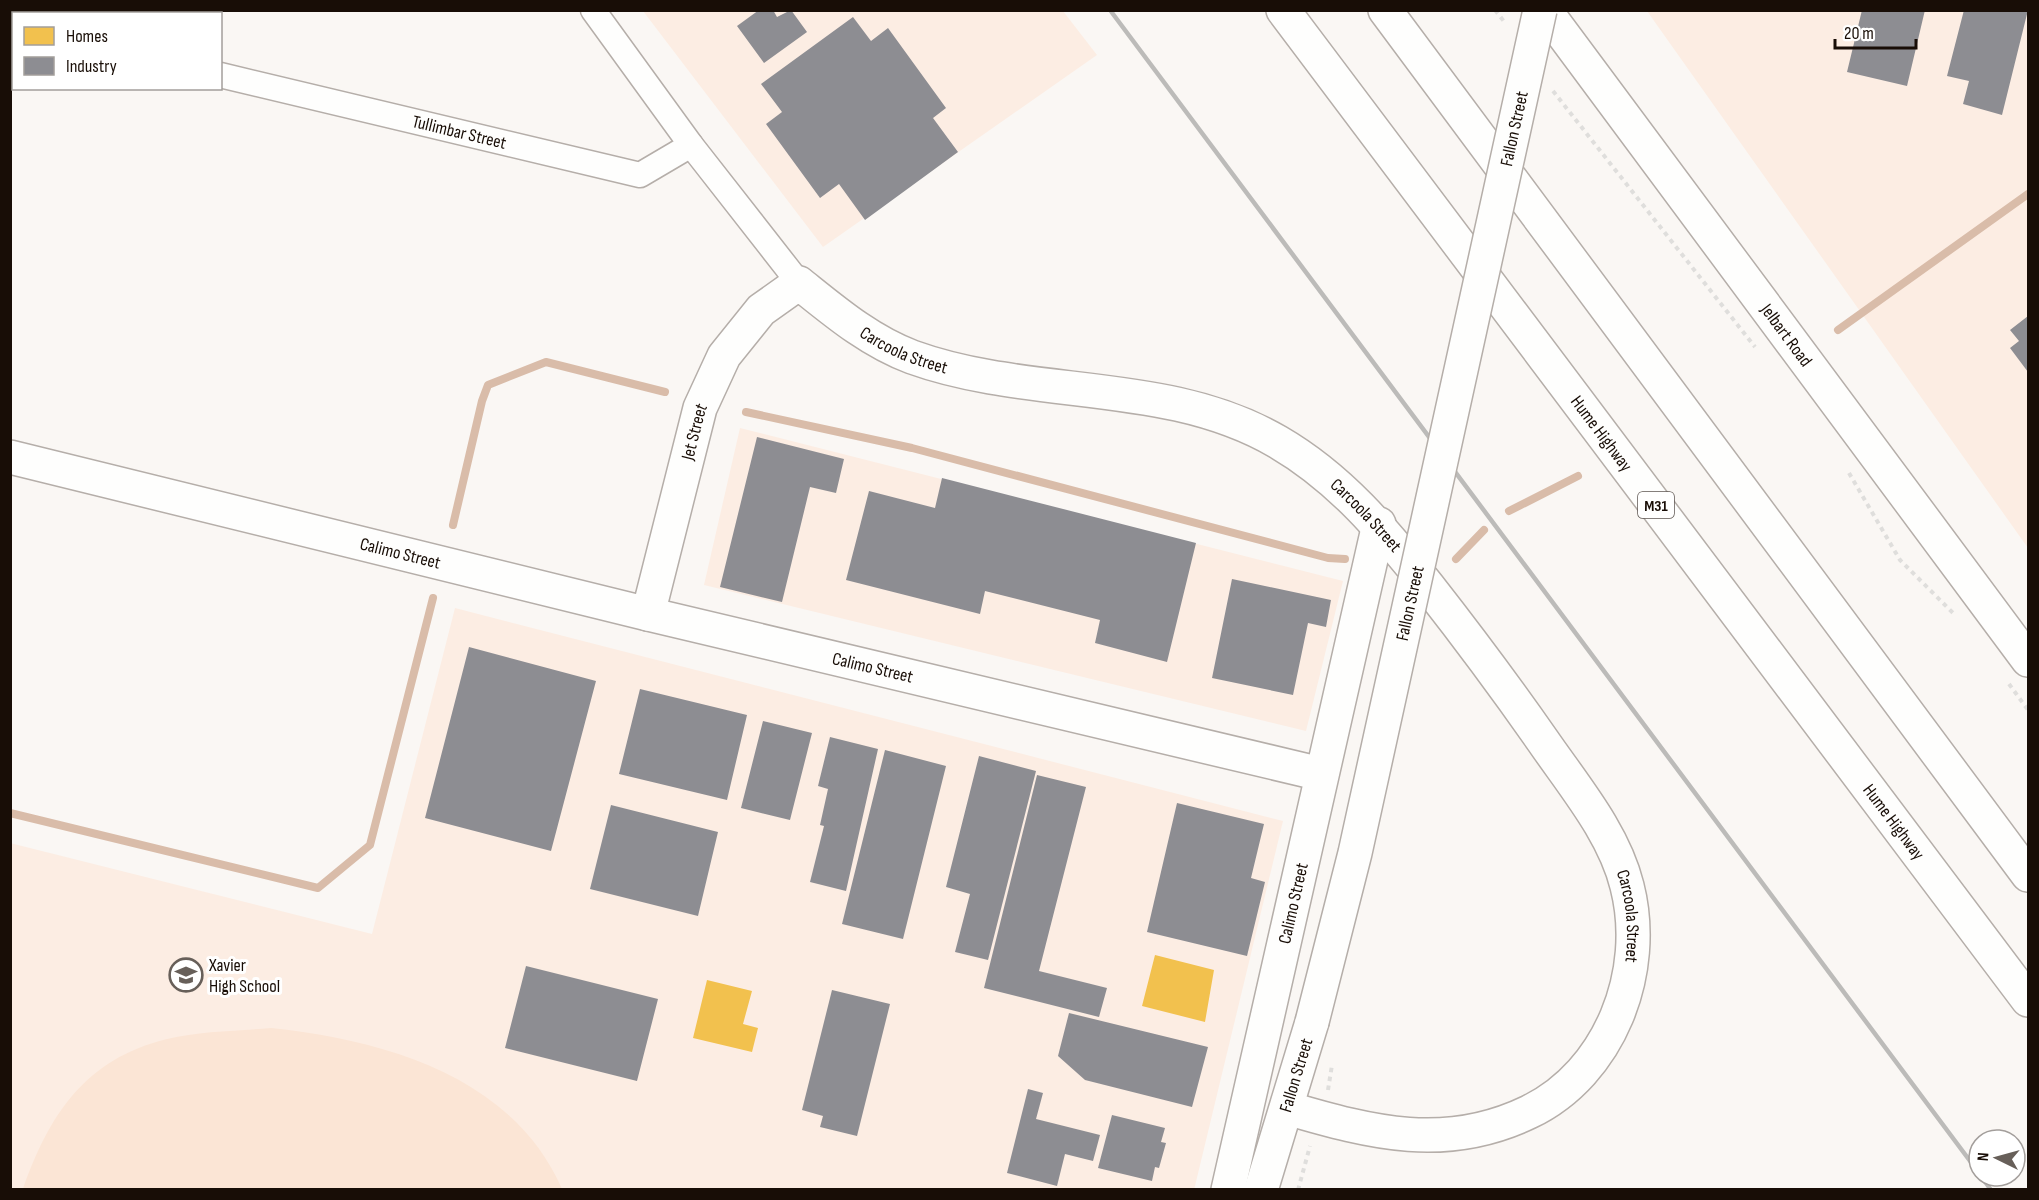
<svg xmlns="http://www.w3.org/2000/svg" width="2039" height="1200" viewBox="0 0 2039 1200" font-family="'Sofia Sans Condensed',sans-serif">
<style>
.built{fill:#fcede3}
.green{fill:#fbe5d5}
.homes{fill:#f2c14e}
.industry{fill:#8d8d92}
.lines{fill:none;stroke-linecap:round;stroke-linejoin:round}
.stream{stroke:#d9bca9;stroke-width:8}
.street-casing{stroke:#b5aea9;stroke-width:27}
.secondary-casing{stroke:#b5aea9;stroke-width:36}
.highway-casing{stroke:#b5aea9;stroke-width:36}
.path{stroke:#dfdedc;stroke-width:4;stroke-dasharray:4.5 4.5;stroke-linecap:butt}
.street{stroke:#fefefd;stroke-width:24}
.secondary{stroke:#fefefd;stroke-width:33}
.highway{stroke:#fefefd;stroke-width:33}
.rail{stroke:#bcbbb9;stroke-width:4.5}
.secondary-bridge-casing{stroke:#b5aea9;stroke-width:36;stroke-linecap:butt}
.secondary-bridge{stroke:#fefefd;stroke-width:33}
.labels{text-anchor:middle;stroke-width:6;stroke-linejoin:round;paint-order:stroke}
.shield{fill:#fff;stroke:#5d5651;stroke-width:1.5}
.shield-label{font-size:16px;font-weight:bold;fill:#180d06}
.street-label{font-size:18px;fill:#180d06;stroke:#fff}
.poi-label{font-size:18px;fill:#180d06;stroke:#fff;text-anchor:start}
</style>
<rect width="100%" height="100%" fill="#faf7f4"/>
<path class="built" d="M643,11H1063L1097,55L823,247Z
M1647,11H2028V549V548Z
M740,428L1343,581L1306,731L704,585Z
M455,608L1283,821L1194,1190L11,1189L10,843L372,934Z"/>
<path class="green" d="M271,1028C384,1040 513,1076 562,1189H23C49,1115 85,1059 167,1039C200,1031 237,1031 271,1028Z"/>
<path class="homes" d="M1155,955L1214,970L1205,1022L1142,1006Z
M707,980L752,991L743,1024L758,1028L752,1052L693,1038Z"/>
<path class="industry" d="M759,10H773L777,17L791,10L807,32L764,63L737,26Z
M1862,10H1925L1907,86L1847,72Z
M1964,10H2028L2002,115L1963,104L1969,81L1947,76Z
M853,17L871,41L888,28L946,108L933,118L958,152L865,220L839,184L820,198L766,124L782,112L761,84Z
M2028,316V372L2010,348L2019,341L2010,330Z
M757,437L844,459L836,493L810,487L782,602L720,587Z
M942,478L1196,543L1167,662L1095,643L1100,620L985,591L980,614L846,580L869,491L935,508Z
M1232,579L1331,600L1326,627L1308,623L1293,695L1212,678Z
M469,647L596,681L551,851L425,818Z
M640,689L747,715L727,800L619,774Z
M763,721L812,733L790,820L741,808Z
M830,737L878,749L846,891L810,882L824,826L820,825L828,789L818,786Z
M885,750L946,766L903,939L842,924Z
M979,756L1036,771L988,960L955,952L970,894L946,887Z
M1037,775L1086,787L1039,971L1107,988L1099,1017L984,988Z
M1177,803L1264,824L1251,878L1265,882L1247,956L1147,932Z
M611,805L718,832L698,916L590,889Z
M526,966L658,999L637,1081L505,1048Z
M832,990L890,1004L857,1136L820,1127L823,1116L802,1110Z
M1069,1013L1208,1047L1192,1107L1085,1080L1058,1056Z
M1028,1089L1043,1093L1036,1119L1100,1135L1093,1161L1065,1154L1057,1186L1007,1173Z
M1112,1115L1165,1128L1161,1142L1166,1143L1159,1168L1155,1167L1152,1181L1098,1168Z"/>
<g class="lines">
<path class="stream" d="M1838,330L2028,194
M746,412L912,448L1328,558L1345,559
M1509,511L1578,476
M453,525L482,401L488,385L546,362L665,392
M1456,559L1484,530
M10,813L318,888L370,845L433,598"/>
<g class="street-casing">
<g id="street">
<path d="M593,10L691,145L799,283"/>
<path d="M10,25L14,26"/>
<path id="s1" d="M220,75L640,175L691,145"/>
</g>
</g>
<g class="secondary-casing">
<g id="secondary">
<path id="s2" d="M1545,10L2028,660"/>
<path id="s3" d="M10,457L648,614L1321,774"/>
<path id="s4" d="M648,614L700,408L724,356L761,310L799,283C834,311 869,341 912,357C1031,400 1167,377 1278,442C1340,478 1384,531 1428,586C1468,637 1506,688 1543,741C1574,786 1614,833 1627,886C1649,972 1610,1073 1529,1112C1446,1152 1372,1133 1287,1108"/>
<path id="s5" d="M1228,1190L1379,524"/>
<path id="s6" d="M1261,1190L1312,1022"/>
</g>
</g>
<g class="highway-casing">
<g id="highway">
<path id="s7" d="M1283,10L2028,1000"/>
<path d="M1385,10L2028,875"/>
</g>
</g>
<path class="path" d="M1495,10L1506,24
M1553,91L1755,347
M1849,473L1900,560L1955,615
M2009,684L2028,710
M1328,1090L1332,1065
M1298,1190L1310,1146"/>
<use href="#street" class="street"/>
<use href="#secondary" class="secondary"/>
<use href="#highway" class="highway"/>
<path class="rail" d="M1110,10L1979,1173
M1981,1176L1991,1190"/>
<g class="secondary-bridge-casing">
<g id="secondary-bridge">
<path id="s8" d="M1312,1022L1355,853L1540,10"/>
</g>
</g>
<use href="#secondary-bridge" class="secondary-bridge"/>
</g>
<defs>
<g id="school-ring" transform="scale(1.725)"><circle r="9.5" fill="#fff" stroke="#675f59" stroke-width="1.5"/><path d="M0-5L7-2L0 1L-7-2ZM-4 1L0 2.5L4 1V4Q0 6-4 4Z" fill="#675f59"/></g>
</defs>
<g fill-rule="evenodd">
<use href="#school-ring" x="186" y="975"/>
</g>
<g class="labels">
<rect class="shield" x="1638" y="492" width="36" height="26" rx="4.5"/>
<g class="shield-label">
<text x="1656" y="511">M31</text>
</g>
<g class="street-label">
<text dy="6" stroke="none"><textPath href="#s8" startOffset="916">Fallon Street</textPath></text>
<text dy="6" stroke="none"><textPath href="#s1" startOffset="246">Tullimbar Street</textPath></text>
<text dy="6" stroke="none"><textPath href="#s2" startOffset="405">Jelbart Road</textPath></text>
<text dy="6" stroke="none"><textPath href="#s4" startOffset="501">Carcoola Street</textPath></text>
<text dy="6" stroke="none"><textPath href="#s4" startOffset="188">Jet Street</textPath></text>
<text dy="6" stroke="none"><textPath href="#s7" startOffset="530">Hume Highway</textPath></text>
<text dy="6" stroke="none"><textPath href="#s4" startOffset="1004">Carcoola Street</textPath></text>
<text dy="6" stroke="none"><textPath href="#s3" startOffset="402">Calimo Street</textPath></text>
<text dy="6" stroke="none"><textPath href="#s8" startOffset="430">Fallon Street</textPath></text>
<text dy="6" stroke="none"><textPath href="#s3" startOffset="888">Calimo Street</textPath></text>
<text dy="6" stroke="none"><textPath href="#s7" startOffset="1016">Hume Highway</textPath></text>
<text dy="6" stroke="none"><textPath href="#s5" startOffset="294">Calimo Street</textPath></text>
<text dy="6" stroke="none"><textPath href="#s4" startOffset="1490">Carcoola Street</textPath></text>
<text dy="6" stroke="none"><textPath href="#s6" startOffset="120">Fallon Street</textPath></text>
</g>
<g class="poi-label">
<text x="209" y="971">Xavier<tspan x="209" dy="21">High School</tspan></text>
</g>
</g>
<rect width="2039" height="1200" fill="none" stroke="#180d06" stroke-width="24"/>
<rect x="12" y="12" width="210" height="78" fill="#ffffff" stroke="#a39e9b" stroke-width="1.5"/>
<rect x="24" y="27" width="30" height="18" fill="#f2c14e" stroke="#a39e9b" stroke-width="1.5"/>
<text x="66" y="42" font-size="18" fill="#180d06">Homes</text>
<rect x="24" y="57" width="30" height="18" fill="#8d8d92" stroke="#a39e9b" stroke-width="1.5"/>
<text x="66" y="72" font-size="18" fill="#180d06">Industry</text>
<g transform="translate(1997 1158) rotate(275)"><circle r="28" fill="#ffffff" stroke="#a39e9b" stroke-width="1.5"/>
<path d="M0-4.5L10 22L0 15L-10 22Z" fill="#675f59"/>
<text y="-9" font-size="16" font-weight="bold" text-anchor="middle" fill="#180d06">N</text>
</g>
<path d="M1835 39v9h81v-9" fill="none" stroke="#180d06" stroke-width="3"/>
<text x="1844" y="39" font-size="18" fill="#180d06" stroke="#ffffff" stroke-width="4.5" paint-order="stroke">20 m</text>
</svg>
